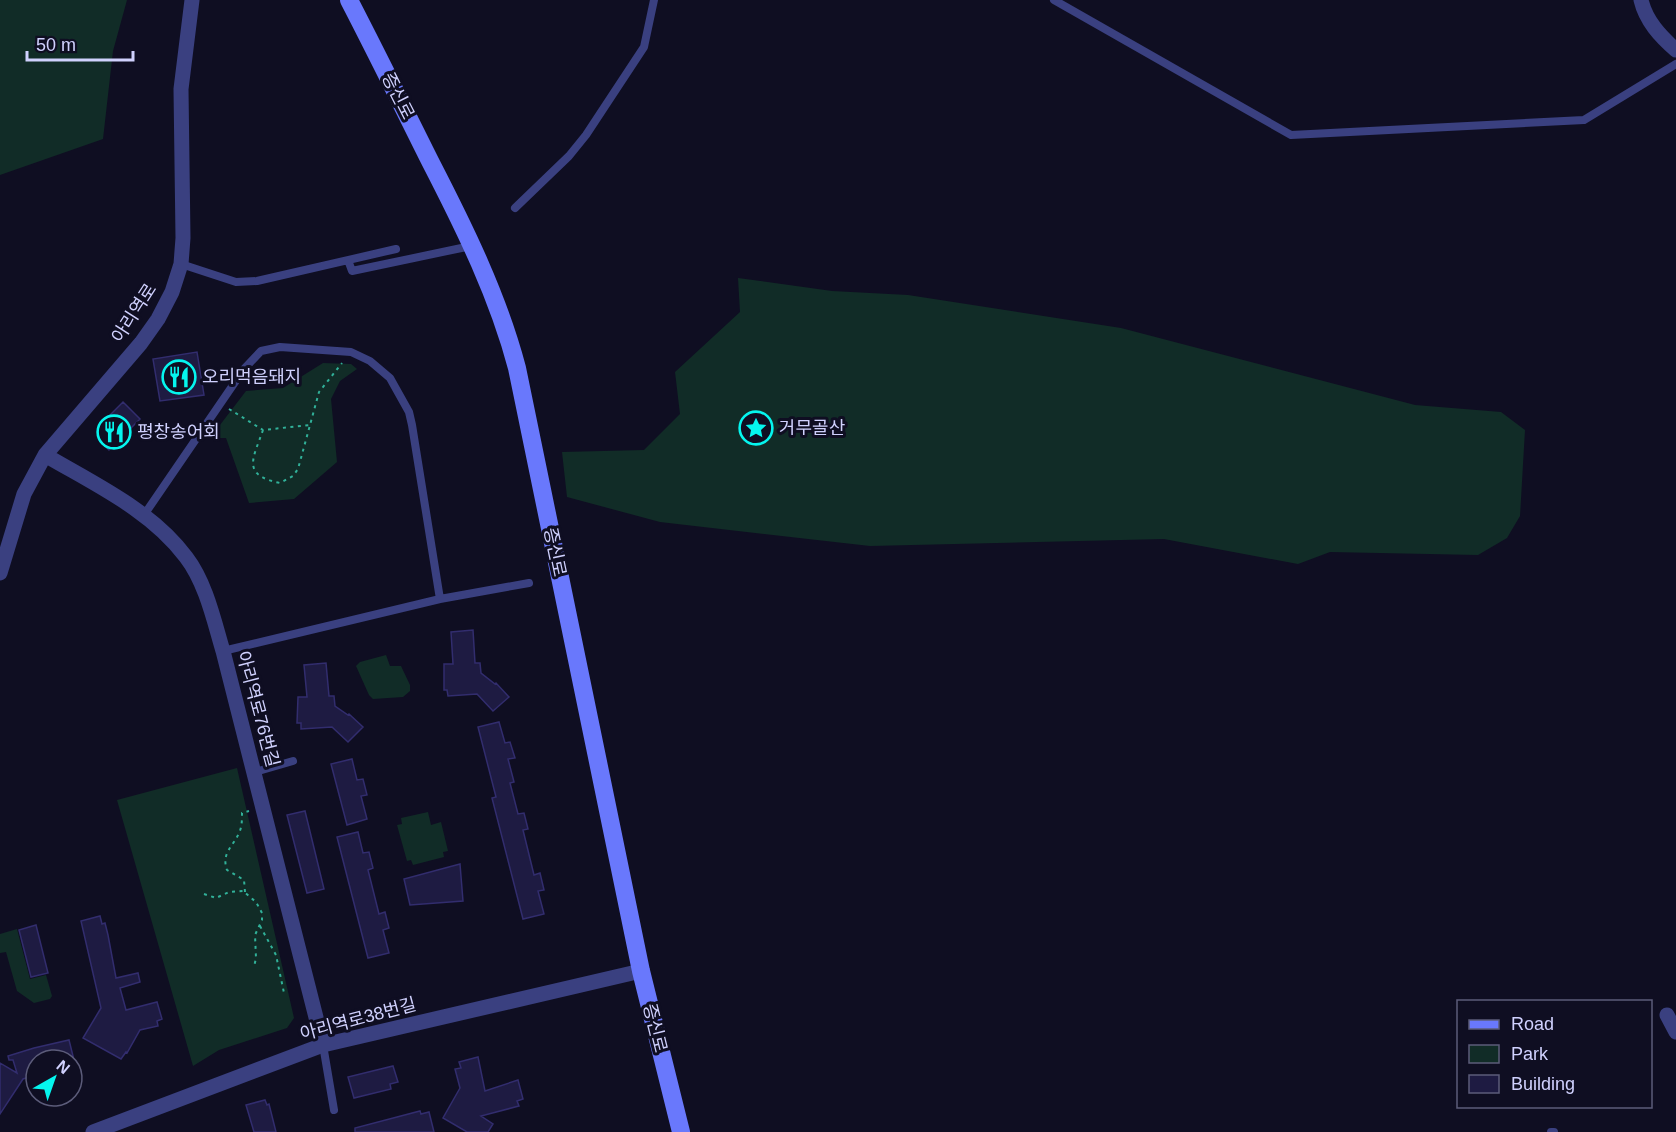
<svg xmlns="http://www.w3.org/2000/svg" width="1676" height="1132" viewBox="0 0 1676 1132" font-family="Arial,'Noto Sans KR',sans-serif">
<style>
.green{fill:#112c27}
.building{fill:#1e1b42;stroke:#322d6e;stroke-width:1.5}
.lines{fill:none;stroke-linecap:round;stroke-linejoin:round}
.path{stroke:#31b199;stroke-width:2;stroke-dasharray:3 4.5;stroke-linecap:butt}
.lane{stroke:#3a4080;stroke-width:8}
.street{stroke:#3a4080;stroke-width:15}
.secondary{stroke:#6978fc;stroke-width:18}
.labels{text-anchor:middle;stroke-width:6;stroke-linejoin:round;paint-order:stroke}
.street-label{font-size:18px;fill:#d0d1fe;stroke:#0f0e22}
.poi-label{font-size:18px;fill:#d0d1fe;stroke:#0f0e22;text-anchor:start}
</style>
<rect width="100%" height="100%" fill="#0f0e22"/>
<path class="green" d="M0,0H127L113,51L103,139L0,175Z
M738,278L832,291L908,295L1121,328L1415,405L1501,412L1525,430L1520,516L1507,538L1478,555L1330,552L1298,564L1164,539L870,546L660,522L567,497L562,452L644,450L680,414L675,372L740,312Z
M323,363L351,364L357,369L340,381L331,399L337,462L294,499L249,503L226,438H210L246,391L283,388Z
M386,655L390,666H401L410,685V691L403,697L373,699L369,695L356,666L360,662Z
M237,768L294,1018L287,1028L219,1050L193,1066L117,800Z
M428,812L431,825L441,822L448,851L443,852L444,857L413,865L411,860L407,861L397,825L402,824L401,818Z
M17,929L30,979L46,975L52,996L50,999L34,1003L17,991L6,952L0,953V934Z"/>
<path class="building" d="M197,352L204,395L160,401L153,359Z
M123,402L140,419L109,450L99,440L102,423Z
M473,630L475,663H480L481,673L495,684L496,683L509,697L493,711L477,694L448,696L447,690H444V664H453L451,632Z
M326,663L329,696H334L335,706L348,715L349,714L363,727L348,742L332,727L301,729V723H297L298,697H307L304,665Z
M499,722L505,743L510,742L515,758L508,759L514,782L510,783L518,814L524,813L528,829L523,830L534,875L540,873L544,890L538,891L544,914L523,919L492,798L496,797L478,727Z
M352,759L357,780L363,779L367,795L361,796L367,819L347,825L331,764Z
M305,811L324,889L307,893L287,815Z
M358,832L363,853L369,852L373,868L368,870L379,914L385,912L389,928L383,930L389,953L368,958L337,837Z
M460,864L463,901L410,905L404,879Z
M100,916L102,924L105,923L108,935L116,978L138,973L140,982L120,988L126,1010L157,1002L162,1019L157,1021L158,1026L140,1030L127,1053L126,1052L121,1059L83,1038L101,1008L81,921Z
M36,925L48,973L31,977L19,930Z
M69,1040L74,1060H36V1075L23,1079L0,1114V1063L17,1073L13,1060H9L8,1056L34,1048Z
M478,1057L485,1091L518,1080L523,1099L517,1101L519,1106L481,1116L493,1124L488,1132H467L443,1118L460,1088L455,1069L461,1068L459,1062Z
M393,1066L398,1082L390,1084L391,1089L354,1098L348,1077Z
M265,1100L267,1105L269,1104L276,1132H254L246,1105Z
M420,1111L421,1114L429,1112L434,1132H355V1128Z"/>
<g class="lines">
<path class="path" d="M229,409L263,430L310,425
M263,430C253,459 241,475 280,483L293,476L298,469L319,392L342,363
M245,892L244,880L227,870C221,853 233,847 239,833C242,827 242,820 242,813L249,811
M204,894L216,898L229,892L243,891L256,902L262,913V920L255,935L256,958L254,967
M260,926L276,955L284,993"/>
<path class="lane" d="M1054,0L1291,135L1584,120L1676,64
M515,208L569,156L586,135L644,47L654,0
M348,260L352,271L471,246
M181,264L236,282L257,281L396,249
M144,515L244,369L261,351L280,347L351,352L370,361L390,378L409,412L412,425L440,599
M223,651L440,599L529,583
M255,772L293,761
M323,1045L334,1110
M1551,1132H1554"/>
<path class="street" d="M1641,0C1646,21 1660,36 1676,50
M45,455C94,484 151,510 186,557C206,583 214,621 223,651L323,1045
M0,573L24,494L45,455L141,343L158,319L172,292L181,264L183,238L181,89L192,0
M1667,1015L1676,1032
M93,1132L323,1045L641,971"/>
<path class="secondary" d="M349,0C377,54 404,109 431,163C465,229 498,296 517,368L641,971L681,1132"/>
</g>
<defs>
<g id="restaurant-ring" transform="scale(1.725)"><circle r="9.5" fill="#0f0e22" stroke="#05f5ee" stroke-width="1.5"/><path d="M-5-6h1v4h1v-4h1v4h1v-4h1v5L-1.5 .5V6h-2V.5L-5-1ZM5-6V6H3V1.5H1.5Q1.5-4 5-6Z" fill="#05f5ee"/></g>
<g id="sight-ring" transform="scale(1.725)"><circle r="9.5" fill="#0f0e22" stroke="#05f5ee" stroke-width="1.5"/><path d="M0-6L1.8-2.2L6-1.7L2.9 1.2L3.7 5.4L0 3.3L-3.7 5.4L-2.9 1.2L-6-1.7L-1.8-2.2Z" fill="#05f5ee"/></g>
</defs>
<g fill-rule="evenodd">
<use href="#restaurant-ring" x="179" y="377"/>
<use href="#sight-ring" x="756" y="428"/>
<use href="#restaurant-ring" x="114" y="432"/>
</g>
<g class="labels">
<g class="street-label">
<text transform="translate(398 96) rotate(63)" y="6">증신로</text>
<text transform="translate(134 313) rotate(-57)" y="6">아리역로</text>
<text transform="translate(555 552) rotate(78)" y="6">증신로</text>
<text transform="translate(258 709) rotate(75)" y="6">아리역로76번길</text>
<text transform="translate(358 1019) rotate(-15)" y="6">아리역로38번길</text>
<text transform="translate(655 1028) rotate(76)" y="6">증신로</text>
</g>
<g class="poi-label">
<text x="202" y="383">오리먹음돼지</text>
<text x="779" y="434">거무골산</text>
<text x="137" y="438">평창송어회</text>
</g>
</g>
<rect x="1457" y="1000" width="195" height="108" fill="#0f0e22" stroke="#5c5c7a" stroke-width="1.5"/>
<rect x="1469" y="1020" width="30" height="9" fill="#6978fc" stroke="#5c5c7a" stroke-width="1.5"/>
<text x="1511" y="1030" font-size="18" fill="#d0d1fe">Road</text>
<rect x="1469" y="1045" width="30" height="18" fill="#112c27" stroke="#5c5c7a" stroke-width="1.5"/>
<text x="1511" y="1060" font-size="18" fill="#d0d1fe">Park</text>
<rect x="1469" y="1075" width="30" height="18" fill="#1e1b42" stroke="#5c5c7a" stroke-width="1.5"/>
<text x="1511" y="1090" font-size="18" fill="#d0d1fe">Building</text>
<g transform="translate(54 1078) rotate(40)"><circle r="28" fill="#0f0e22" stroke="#5c5c7a" stroke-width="1.5"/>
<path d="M0-4.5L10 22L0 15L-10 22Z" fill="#05f5ee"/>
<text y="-9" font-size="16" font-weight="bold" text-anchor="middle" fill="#d0d1fe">N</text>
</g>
<path d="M27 51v9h106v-9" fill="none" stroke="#d0d1fe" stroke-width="3"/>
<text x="36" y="51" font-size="18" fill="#d0d1fe" stroke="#0f0e22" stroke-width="4.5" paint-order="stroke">50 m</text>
</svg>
